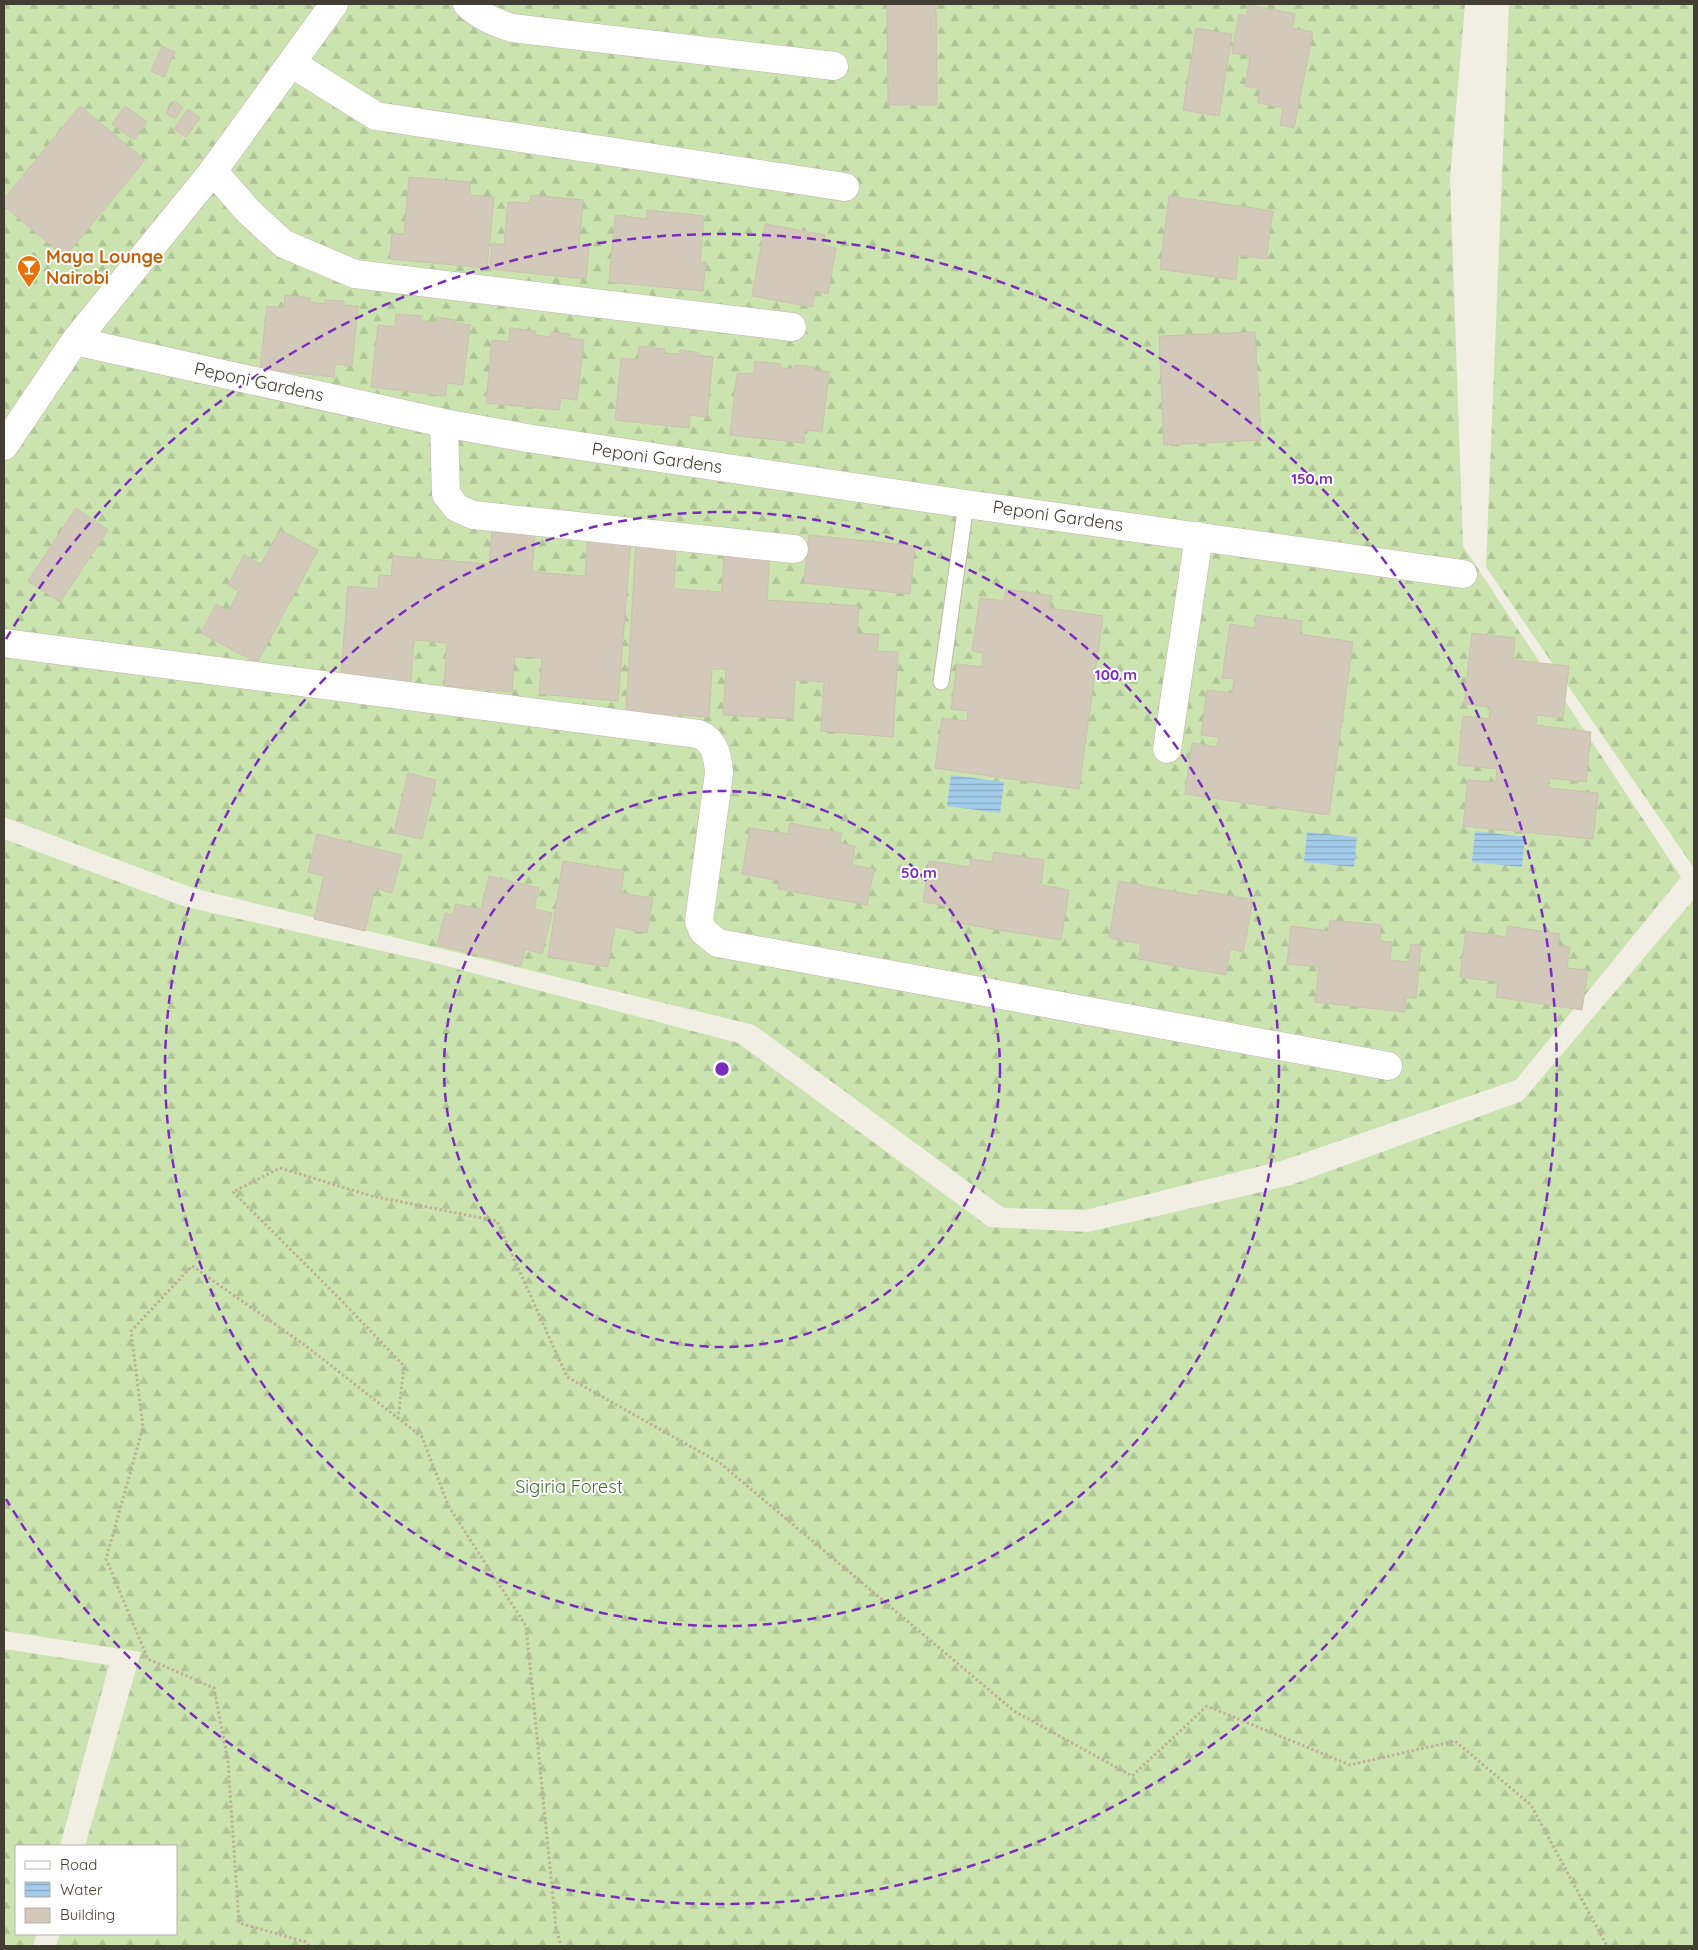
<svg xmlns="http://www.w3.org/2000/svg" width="1698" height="1950" viewBox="0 0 1698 1950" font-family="Quicksand,sans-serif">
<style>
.forest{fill:url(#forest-firs)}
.water{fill:url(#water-rules)}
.building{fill:#d2c9ba;stroke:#ccc1ae}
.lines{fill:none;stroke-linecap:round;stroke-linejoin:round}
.lane-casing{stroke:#bfb8ab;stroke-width:17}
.street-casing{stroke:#bfb8ab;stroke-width:29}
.path{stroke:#bdb19a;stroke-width:3;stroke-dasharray:2.5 2.5;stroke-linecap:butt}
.lane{stroke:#fff;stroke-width:15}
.street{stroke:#fff;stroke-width:28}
.ring{fill:none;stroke:#7b2cbf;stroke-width:2.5;stroke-dasharray:9 6}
.labels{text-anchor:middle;stroke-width:4;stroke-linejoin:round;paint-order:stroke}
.food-label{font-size:18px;font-weight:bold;fill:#c56008;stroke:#fff;text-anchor:start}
.street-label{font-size:18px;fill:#433e34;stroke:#fff}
.park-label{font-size:18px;fill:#44702c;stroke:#fff}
.centre{fill:#7b2cbf;stroke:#fff;stroke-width:2.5}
.ring-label{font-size:15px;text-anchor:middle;font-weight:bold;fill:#7b2cbf;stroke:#fff;stroke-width:4;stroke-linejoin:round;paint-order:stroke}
</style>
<defs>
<pattern id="forest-firs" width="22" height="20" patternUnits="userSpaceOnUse" patternTransform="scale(1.25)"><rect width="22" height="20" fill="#cae3af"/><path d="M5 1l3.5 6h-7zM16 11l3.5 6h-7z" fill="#afc497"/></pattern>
<pattern id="water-rules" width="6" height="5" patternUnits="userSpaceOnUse" patternTransform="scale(1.25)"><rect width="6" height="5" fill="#a3cceb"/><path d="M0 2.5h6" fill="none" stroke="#86a7bf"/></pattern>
</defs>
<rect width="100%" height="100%" fill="#f1eee4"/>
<path class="forest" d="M4,4H1465L1450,178L1463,546L1681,877L1516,1080L1281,1161L1085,1210L1004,1208L754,1025L193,888L4,817Z
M1509,4H1694V868L1486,567Z
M4,839L186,907L431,962L738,1043L989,1227L1088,1232L1291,1185L1522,1101L1694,899V1946H56L60,1934H176V1846H85L141,1652L4,1631Z
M4,1649L109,1665L60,1846H16V1934H36L33,1946H4Z"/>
<path class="water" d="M951,775L1004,782L1000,813L947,806Z
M1475,831L1525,837L1522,867L1472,862Z
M1307,832L1357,837L1354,867L1304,862Z"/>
<path class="building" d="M887,4H936L937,105H888Z
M1249,5L1295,14L1292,28L1313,32L1294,128L1280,125L1283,108L1258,103L1260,89L1245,86L1250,56L1232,53L1239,14L1246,16Z
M1196,28L1232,34L1219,116L1183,110Z
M162,46L175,52L164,77L151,71Z
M174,101L183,107L175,119L166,113Z
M80,106L145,160L65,257L4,206V199Z
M125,106L147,122L134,140L112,124Z
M188,109L200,118L186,137L174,129Z
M409,177L470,182V195L494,197L487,268L390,259L392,233L404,234Z
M531,195L583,200L579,246L589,247L586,279L490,269L492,243L504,245L508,202L530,203Z
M1169,196L1273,211L1266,259L1238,255L1236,280L1160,269Z
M647,210L704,216L700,262H706L703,291L609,282L615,215L646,219Z
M765,224L825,235L823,245L836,248L828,294L815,291L812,307L752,296Z
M285,295L310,298V302L325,304V300L344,301V305L358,306L352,366L335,364L334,377L260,369L267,306L284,308Z
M396,314L421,316V321L436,322L437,317L456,320L455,323L470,325L463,385L447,383L445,396L371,387L378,325L395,327Z
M510,328L535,331V335L550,337L551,332L570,334L569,338L584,340L577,400L561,398L559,410L486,403L492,340L509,342Z
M1255,332L1261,440L1164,445L1159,336Z
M639,346L665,349L664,353L679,354L680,350L699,353L698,355L713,357L707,417L690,415L689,428L615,420L621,358L638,360Z
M755,361L780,364V368L795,369V365L814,367V370L829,372L822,432L805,430L804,443L730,435L737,373L754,374Z
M76,508L108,530L60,602L28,581Z
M280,530L318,550L257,663L201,633L216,604L229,611L239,591L228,585L244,555L261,564Z
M492,530L535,534L532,572L585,576L588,535L631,539L618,701L539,694L542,658L515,657L512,692L444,686L447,643L414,640L410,692L340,686L348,586L378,589L379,575L391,576L393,556L489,564Z
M809,535L915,546L910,594L804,583Z
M636,540L676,543L674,589L722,592L724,551L770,554L767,600L859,606L857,633L879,634L877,651L898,652L893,737L821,731L824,682L795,680L793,719L723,715L726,669H712L709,717L626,712Z
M1006,589L1052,596L1050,608L1103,616L1079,789L935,768L942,718L967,721L968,711L951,709L957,664L982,667L983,653L972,651L980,598L1004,601Z
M1256,615L1302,621L1300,634L1353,642L1329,815L1185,794L1192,743L1217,747L1219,737L1201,735L1207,690L1232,693L1234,679L1222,678L1230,624L1255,628Z
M1472,633L1515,638L1513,660L1569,666L1563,718L1537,715L1536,725L1591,732L1586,782L1549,778L1548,788L1598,793L1593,839L1463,826L1468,780L1496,782L1497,769L1458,765L1463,716L1489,719L1490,707L1464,704Z
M408,773L436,780L422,839L394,833Z
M790,823L842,833L840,843L855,846L852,865L874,869L867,905L778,889L779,881L742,874L750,828L788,834Z
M317,834L402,855L392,893L375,888L365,931L314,919L324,876L308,872Z
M994,852L1044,860L1041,885L1069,890L1061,940L951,922L953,907L923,902L929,861L970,867L971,859L992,862Z
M563,861L624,871L621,893L653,898L647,933L615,927L608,967L548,957Z
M489,876L539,888L534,909L552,913L542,954L525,949L521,966L437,945L445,913L453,915L456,904L481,909Z
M1119,881L1198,896L1199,890L1253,900L1243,952L1230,949L1226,975L1138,959L1141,944L1109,938Z
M1330,920L1381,925L1380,941L1392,942L1390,960L1409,962L1411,944L1421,945L1416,998L1406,997L1405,1012L1315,1002L1319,967L1287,964L1291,926L1329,931Z
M1508,926L1560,934L1558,946L1570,947L1567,968L1588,970L1582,1010L1496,997L1498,982L1460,977L1466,931L1506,937Z"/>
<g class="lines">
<g class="lane-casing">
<path id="lane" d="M941,682L966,504"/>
</g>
<g class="street-casing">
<path id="street" d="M467,4C480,16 494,22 512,28L834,66
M291,63L376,116L845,187
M213,171L249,212L284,244L355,274L792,327
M75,341L444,423L527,438L966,504L1463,574
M444,423L446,494L457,508L473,515L794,549
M4,446L75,341L213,171L334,4
M4,643L698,734C715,740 718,757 719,773L699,921L703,931L718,943L1388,1066
M1167,749L1199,536"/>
</g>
<path class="path" d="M398,1419L404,1366L340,1299L233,1192L280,1168L372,1196L497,1221L567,1377L720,1463L1014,1711L1132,1776L1207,1706L1350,1765L1455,1741L1531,1805L1607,1946
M309,1946L306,1942L239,1923L228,1762L214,1688L148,1659L106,1559L143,1427L131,1331L192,1266L306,1346L422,1437L449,1507L526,1626L556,1928L561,1946"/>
<use href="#lane" class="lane"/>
<use href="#street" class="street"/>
</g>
<g class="ring">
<circle cx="722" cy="1069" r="278"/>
<circle cx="722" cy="1069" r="557"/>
<path d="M6 639A835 835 0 1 1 6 1499"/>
</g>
<defs>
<g id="bar-pin" transform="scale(1.25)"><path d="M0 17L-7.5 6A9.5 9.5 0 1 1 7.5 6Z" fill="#e8710a" stroke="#fff"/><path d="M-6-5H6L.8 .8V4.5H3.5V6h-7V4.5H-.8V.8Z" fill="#fff"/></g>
</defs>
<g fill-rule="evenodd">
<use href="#bar-pin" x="29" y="267"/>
</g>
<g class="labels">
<g class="food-label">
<text x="46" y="263">Maya Lounge<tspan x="46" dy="21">Nairobi</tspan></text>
</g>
<g class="street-label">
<text transform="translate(259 382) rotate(12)" y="6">Peponi Gardens</text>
<text transform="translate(657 458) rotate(8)" y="6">Peponi Gardens</text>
<text transform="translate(1058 516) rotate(8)" y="6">Peponi Gardens</text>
</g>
<g class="park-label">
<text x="569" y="1493">Sigiria Forest</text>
</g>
</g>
<circle cx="722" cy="1069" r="8" class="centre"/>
<g class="ring-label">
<text x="1312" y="484">150 m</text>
<text x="1116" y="680">100 m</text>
<text x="919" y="878">50 m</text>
</g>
<rect width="1698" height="1950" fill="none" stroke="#433e34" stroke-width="10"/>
<rect x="15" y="1845" width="162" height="90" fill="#ffffff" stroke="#b4b2ae"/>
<rect x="25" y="1861" width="25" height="8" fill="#ffffff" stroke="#b4b2ae"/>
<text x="60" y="1870" font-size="15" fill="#433e34">Road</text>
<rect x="25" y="1882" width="25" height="15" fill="url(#water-rules)" stroke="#b4b2ae"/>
<text x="60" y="1895" font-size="15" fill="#433e34">Water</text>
<rect x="25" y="1908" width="25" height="15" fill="#d2c9ba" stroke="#b4b2ae"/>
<text x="60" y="1920" font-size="15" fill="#433e34">Building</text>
</svg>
